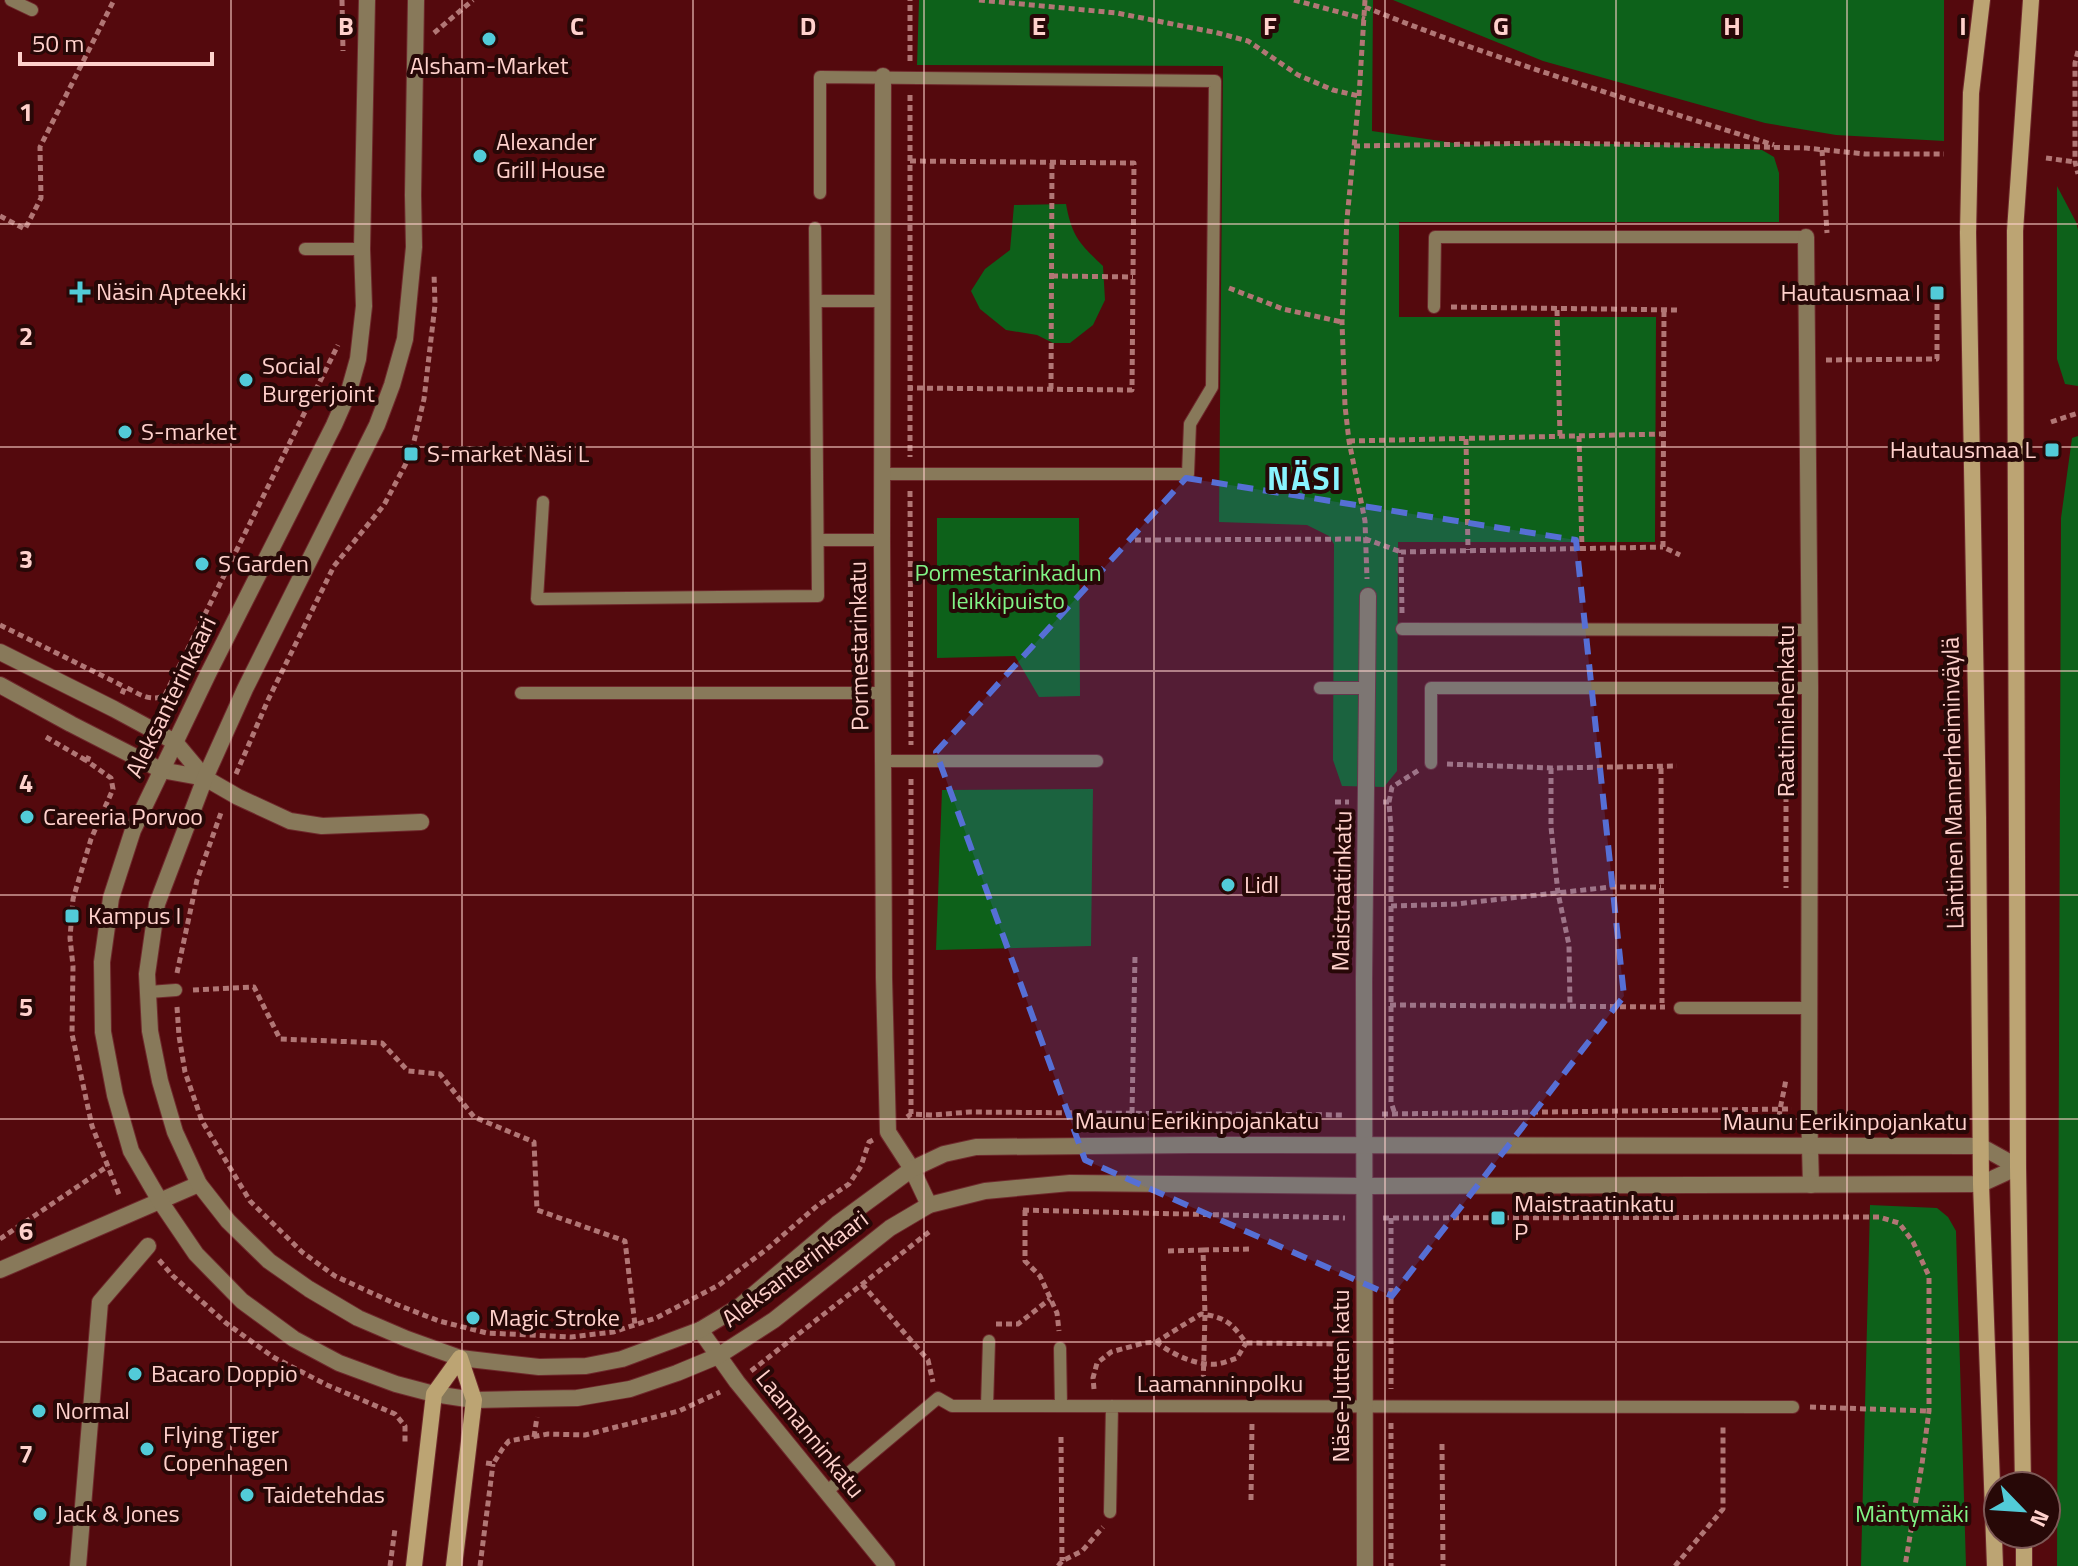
<svg xmlns="http://www.w3.org/2000/svg" width="2078" height="1566" viewBox="0 0 2078 1566" font-family="'Titillium Web',sans-serif">
<style>
.green{fill:#0d611a}
.lines{fill:none;stroke-linecap:round;stroke-linejoin:round}
.service-casing{stroke:#6f292c;stroke-width:14}
.pedestrian-casing{stroke:#6f292c;stroke-width:18}
.minor-casing{stroke:#6f292c;stroke-width:18}
.tertiary-casing{stroke:#6f292c;stroke-width:18}
.secondary-casing{stroke:#6f292c;stroke-width:18}
.path{stroke:#b17675;stroke-width:5;stroke-dasharray:6 4;stroke-linecap:butt}
.service{stroke:#88795a;stroke-width:12}
.pedestrian{stroke:#88795a;stroke-width:16}
.minor{stroke:#88795a;stroke-width:16}
.tertiary{stroke:#88795a;stroke-width:16}
.secondary{stroke:#bca473;stroke-width:16}
.marked{fill:#566fd5;fill-opacity:0.2;stroke:#566fd5;stroke-width:6;stroke-dasharray:16 10;stroke-linejoin:round}
.grid{fill:none;stroke:#ffd1cc;stroke-width:2;stroke-opacity:0.55}
.poi-dot{fill:#52cbd8;stroke:#270807;stroke-width:3}
.labels{text-anchor:middle;stroke-width:8;stroke-linejoin:round;paint-order:stroke}
.poi-label{font-size:24px;fill:#ffd1cc;stroke:#270807;text-anchor:start}
.park-label{font-size:24px;fill:#81f486;stroke:#270807}
.street-label{font-size:24px;fill:#ffd1cc;stroke:#270807}
.district-label{font-size:32px;font-weight:bold;letter-spacing:2px;fill:#88f3fe;stroke:#270807}
.grid-label{font-size:26px;text-anchor:middle;font-weight:bold;fill:#ffd1cc;stroke:#270807;stroke-width:8;stroke-linejoin:round;paint-order:stroke}
</style>
<rect width="100%" height="100%" fill="#54090d"/>
<path class="green" d="M919,0H1373L1372,131L1468,145L1544,143L1676,145L1762,150L1774,157L1779,173V222H1399V317H1656L1655,542H1398L1397,771L1384,787L1342,786L1333,760L1334,544L1329,536L1307,525L1219,522L1223,66L917,65Z
M1393,0H1944V141L1836,135L1765,123L1543,61Z
M2057,186L2076,222L2078,230V386L2065,384L2057,359Z
M1066,204C1072,237 1080,244 1103,266L1105,300L1093,325L1070,343H1053L1037,335L1006,330L980,309L971,291L985,269L1010,250L1014,205Z
M2078,436V1566H2057L2061,518L2072,438Z
M937,518H1079L1080,696L1039,697L1015,656L937,658Z
M1093,789L1091,946L936,950L942,790Z
M1870,1205L1937,1208L1948,1217L1956,1231L1966,1566H1861Z"/>
<g class="lines">
<g class="service-casing">
<path id="service" d="M11,0L32,10
M820,193V77L1215,81L1212,387L1190,424L1188,474H882
M305,249H362
M816,301H883
M1434,307L1435,237H1806
M543,502L537,599L818,596L815,228
M818,540H882
M1402,629L1810,630
M1320,688H1367
M521,693H883
M884,761H1097
M1431,763V688H1810
M149,992L176,990
M1680,1008H1810
M1060,1348L1061,1406
M987,1406L989,1341
M826,1492L938,1398L952,1406H967L1793,1407
M1110,1512L1112,1406"/>
</g>
<g class="pedestrian-casing">
<path id="pedestrian" d="M78,1566L100,1302L148,1246"/>
</g>
<g class="minor-casing">
<path id="minor" d="M883,76L882,540L884,978L888,1132L912,1169L929,1205
M1806,237L1810,688L1809,1109L1811,1185
M0,652L114,709L175,742L205,778L238,797L290,821L322,826L421,822
M0,685L71,724L161,770L205,778
M0,1270L199,1184
M700,1330L737,1382L887,1566
M1365,1566L1364,979L1368,596"/>
</g>
<g class="tertiary-casing">
<path id="tertiary" d="M367,0L362,249L364,306L358,359L349,391L334,425L209,672L133,830L111,898L102,962L103,1032L115,1095L131,1151L160,1201L196,1254L242,1301L294,1339L339,1363L396,1384L434,1394L474,1400L577,1398L630,1389L677,1373L718,1356L774,1320L890,1228L929,1205L985,1191L1070,1183L1365,1186L1981,1184L2018,1167
M416,0L413,195L414,247L405,339L392,385L377,425L245,689L205,778L157,904L147,974L150,1031L160,1081L175,1132L199,1184L228,1221L269,1261L309,1289L358,1318L407,1339L460,1358L539,1367L586,1366L622,1359L700,1330L740,1306L837,1224L912,1169L944,1154L976,1147L1190,1145L1980,1146L2018,1167"/>
</g>
<g class="secondary-casing">
<path id="secondary" d="M1982,0L1971,93L1968,233L1978,818L1981,1184L1995,1566
M2023,1486L2018,1167L2015,231L2031,0
M2024,1534V1566
M414,1566L434,1394L460,1358
M454,1566L474,1400L460,1358"/>
</g>
<path class="path" d="M342,0L343,51
M979,0L1117,13L1218,33L1248,41L1298,75L1333,90L1359,96
M1294,0L1365,19
M1365,0L1359,96L1347,219L1342,322L1345,406L1349,441L1365,521L1367,579
M1365,7C1498,61 1637,102 1774,145
M434,33L473,0
M2078,51L2075,63V162L2078,174
M910,61V0
M910,95V457
M1354,146L1544,143L1676,145L1806,148L1865,154H1944
M1822,150L1827,233
M2046,158L2075,162
M910,161L1134,163L1132,390L910,388
M0,216L25,229L41,198L40,147L114,0
M1052,276L1133,277
M1229,288L1283,309L1342,322
M1451,307L1679,310
M1557,310L1560,437
M1664,311L1663,547L1680,555
M1826,360L1937,359V293
M1051,389L1052,162
M2051,422L2078,413
M1579,436L1582,549
M1466,439L1468,550
M1349,441L1663,434
M910,491L911,745
M1135,540L1366,539L1401,552
M1402,613L1401,552L1663,547
M0,625L125,687
M1786,672V646
M122,694L125,687C138,693 150,703 165,695L338,345
M1786,706V888
M46,737L87,761
M89,756L87,761L111,778L113,789L91,839L73,899L70,938L73,966L72,1034L92,1126L120,1197
M1447,764L1551,768L1677,766
M1551,768V827L1558,893L1569,945L1570,1006
M1661,768L1662,1003
M236,774L268,700L334,566L384,505L411,454L424,399L435,305L434,273
M911,779V1114
M1335,802H1349
M1383,802H1389L1391,829V1102L1395,1114
M1389,802L1392,787L1419,770
M1391,906L1456,904L1611,887H1661
M177,973L197,880L222,810
M193,990L254,987L280,1039L382,1043L408,1071L440,1074L474,1117L534,1142L537,1210L625,1241L635,1325
M1390,1005L1665,1007
M177,1007L179,1036L185,1072L202,1121L250,1201L302,1252L335,1276L398,1305L439,1321L487,1333L571,1337L613,1332L656,1318L719,1285L767,1249L818,1205L849,1184L861,1166L869,1142L873,1140
M1132,1113L1135,956
M1382,1114L1792,1109
M907,1117L911,1114L932,1115L970,1112L1344,1115
M1779,1127C1778,1110 1784,1095 1786,1078
M1023,1210L1345,1218
M1025,1210V1261L1040,1276L1057,1313L1059,1331
M1383,1218L1879,1217L1899,1223L1913,1242L1929,1276V1411L1922,1464L1905,1566
M1391,1218V1389
M0,1239L108,1166
M1203,1250L1250,1249
M1168,1251L1203,1250L1205,1314L1203,1389
M159,1260L173,1276L226,1323L273,1357L327,1385L395,1414L405,1426V1443
M862,1284L928,1360L933,1382
M996,1324H1018L1050,1299
M1156,1342C1172,1354 1196,1366 1217,1364C1224,1363 1231,1360 1237,1358L1246,1343
M751,1371L929,1232
M1094,1389L1093,1378L1097,1363L1111,1352L1144,1343L1156,1342L1201,1314C1225,1317 1232,1323 1246,1343L1344,1344
M1810,1407L1929,1411
M1391,1423V1566
M534,1437L537,1417
M1061,1437L1062,1561
M1442,1444L1443,1566
M486,1463L493,1464L503,1448L509,1441L548,1434L585,1435L679,1411L720,1392
M1251,1500L1252,1423
M390,1566L395,1529
M480,1566L493,1464
M1058,1566L1062,1561L1082,1551L1103,1527
M1675,1566L1723,1509V1424"/>
<use href="#service" class="service"/>
<use href="#pedestrian" class="pedestrian"/>
<use href="#minor" class="minor"/>
<use href="#tertiary" class="tertiary"/>
<use href="#secondary" class="secondary"/>
</g>
<path class="marked" d="M1186,478L1576,540L1624,996L1392,1296L1085,1160L936,752Z"/>
<path class="grid" d="M231,0V1566M462,0V1566M693,0V1566M924,0V1566M1154,0V1566M1385,0V1566M1616,0V1566M1847,0V1566M0,224H2078M0,447H2078M0,671H2078M0,895H2078M0,1119H2078M0,1342H2078"/>
<g class="poi-dot">
<circle cx="489" cy="39" r="8"/>
<circle cx="480" cy="156" r="8"/>
<path d="M76 280h8v8h8v8h-8v8h-8v-8h-8v-8h8z"/>
<rect x="1929" y="285" width="16" height="16" rx="4"/>
<circle cx="246" cy="380" r="8"/>
<circle cx="125" cy="432" r="8"/>
<rect x="2044" y="442" width="16" height="16" rx="4"/>
<rect x="403" y="446" width="16" height="16" rx="4"/>
<circle cx="202" cy="564" r="8"/>
<circle cx="27" cy="817" r="8"/>
<circle cx="1228" cy="885" r="8"/>
<rect x="64" y="908" width="16" height="16" rx="4"/>
<rect x="1490" y="1210" width="16" height="16" rx="4"/>
<circle cx="473" cy="1318" r="8"/>
<circle cx="135" cy="1374" r="8"/>
<circle cx="39" cy="1411" r="8"/>
<circle cx="147" cy="1449" r="8"/>
<circle cx="247" cy="1495" r="8"/>
<circle cx="40" cy="1514" r="8"/>
</g>
<g class="labels">
<g class="poi-label">
<text x="489" y="74" text-anchor="middle">Alsham-Market</text>
<text x="496" y="150">Alexander<tspan x="496" dy="28">Grill House</tspan></text>
<text x="96" y="300">Näsin Apteekki</text>
<text x="1921" y="301" text-anchor="end">Hautausmaa I</text>
<text x="262" y="374">Social<tspan x="262" dy="28">Burgerjoint</tspan></text>
<text x="141" y="440">S-market</text>
<text x="2036" y="458" text-anchor="end">Hautausmaa L</text>
<text x="427" y="462">S-market Näsi L</text>
<text x="218" y="572">S Garden</text>
<text x="43" y="825">Careeria Porvoo</text>
<text x="1244" y="893">Lidl</text>
<text x="88" y="924">Kampus I</text>
<text x="1514" y="1212">Maistraatinkatu<tspan x="1514" dy="28">P</tspan></text>
<text x="489" y="1326">Magic Stroke</text>
<text x="151" y="1382">Bacaro Doppio</text>
<text x="55" y="1419">Normal</text>
<text x="163" y="1443">Flying Tiger<tspan x="163" dy="28">Copenhagen</tspan></text>
<text x="263" y="1503">Taidetehdas</text>
<text x="56" y="1522">Jack &amp; Jones</text>
</g>
<g class="park-label">
<text x="1008" y="581">Pormestarinkadun<tspan x="1008" dy="28">leikkipuisto</tspan></text>
<text x="1912" y="1522">Mäntymäki</text>
</g>
<g class="street-label">
<text transform="translate(859 646) rotate(-91)" y="8">Pormestarinkatu</text>
<text transform="translate(171 697) rotate(-64)" y="8">Aleksanterinkaari</text>
<text transform="translate(1786 711) rotate(-90)" y="8">Raatimiehenkatu</text>
<text transform="translate(1953 783) rotate(-91)" y="8">Läntinen Mannerheiminväylä</text>
<text transform="translate(1342 891) rotate(-89)" y="8">Maistraatinkatu</text>
<text x="1197" y="1129">Maunu Eerikinpojankatu</text>
<text x="1845" y="1130">Maunu Eerikinpojankatu</text>
<text transform="translate(795 1269) rotate(-37)" y="8">Aleksanterinkaari</text>
<text transform="translate(1341 1376) rotate(-90)" y="8">Näse-Jutten katu</text>
<text x="1220" y="1392">Laamanninpolku</text>
<text transform="translate(810 1434) rotate(51)" y="8">Laamanninkatu</text>
</g>
<g class="district-label">
<text x="1305" y="490">NÄSI</text>
</g>
</g>
<g class="grid-label">
<text x="346" y="35">B</text>
<text x="577" y="35">C</text>
<text x="808" y="35">D</text>
<text x="1039" y="35">E</text>
<text x="1270" y="35">F</text>
<text x="1501" y="35">G</text>
<text x="1732" y="35">H</text>
<text x="1963" y="35">I</text>
<text x="26" y="121">1</text>
<text x="26" y="345">2</text>
<text x="26" y="568">3</text>
<text x="26" y="792">4</text>
<text x="26" y="1016">5</text>
<text x="26" y="1240">6</text>
<text x="26" y="1463">7</text>
</g>
<g transform="translate(2022 1510) rotate(115)"><circle r="38" fill="#270807" stroke="#7d5856" stroke-width="2"/>
<path d="M0-6L14 30L0 20L-14 30Z" fill="#52cbd8"/>
<text y="-12" font-size="22" font-weight="bold" text-anchor="middle" fill="#ffd1cc">N</text>
</g>
<path d="M20 52v12h192v-12" fill="none" stroke="#ffd1cc" stroke-width="4"/>
<text x="32" y="52" font-size="24" fill="#ffd1cc" stroke="#270807" stroke-width="6" paint-order="stroke">50 m</text>
</svg>
